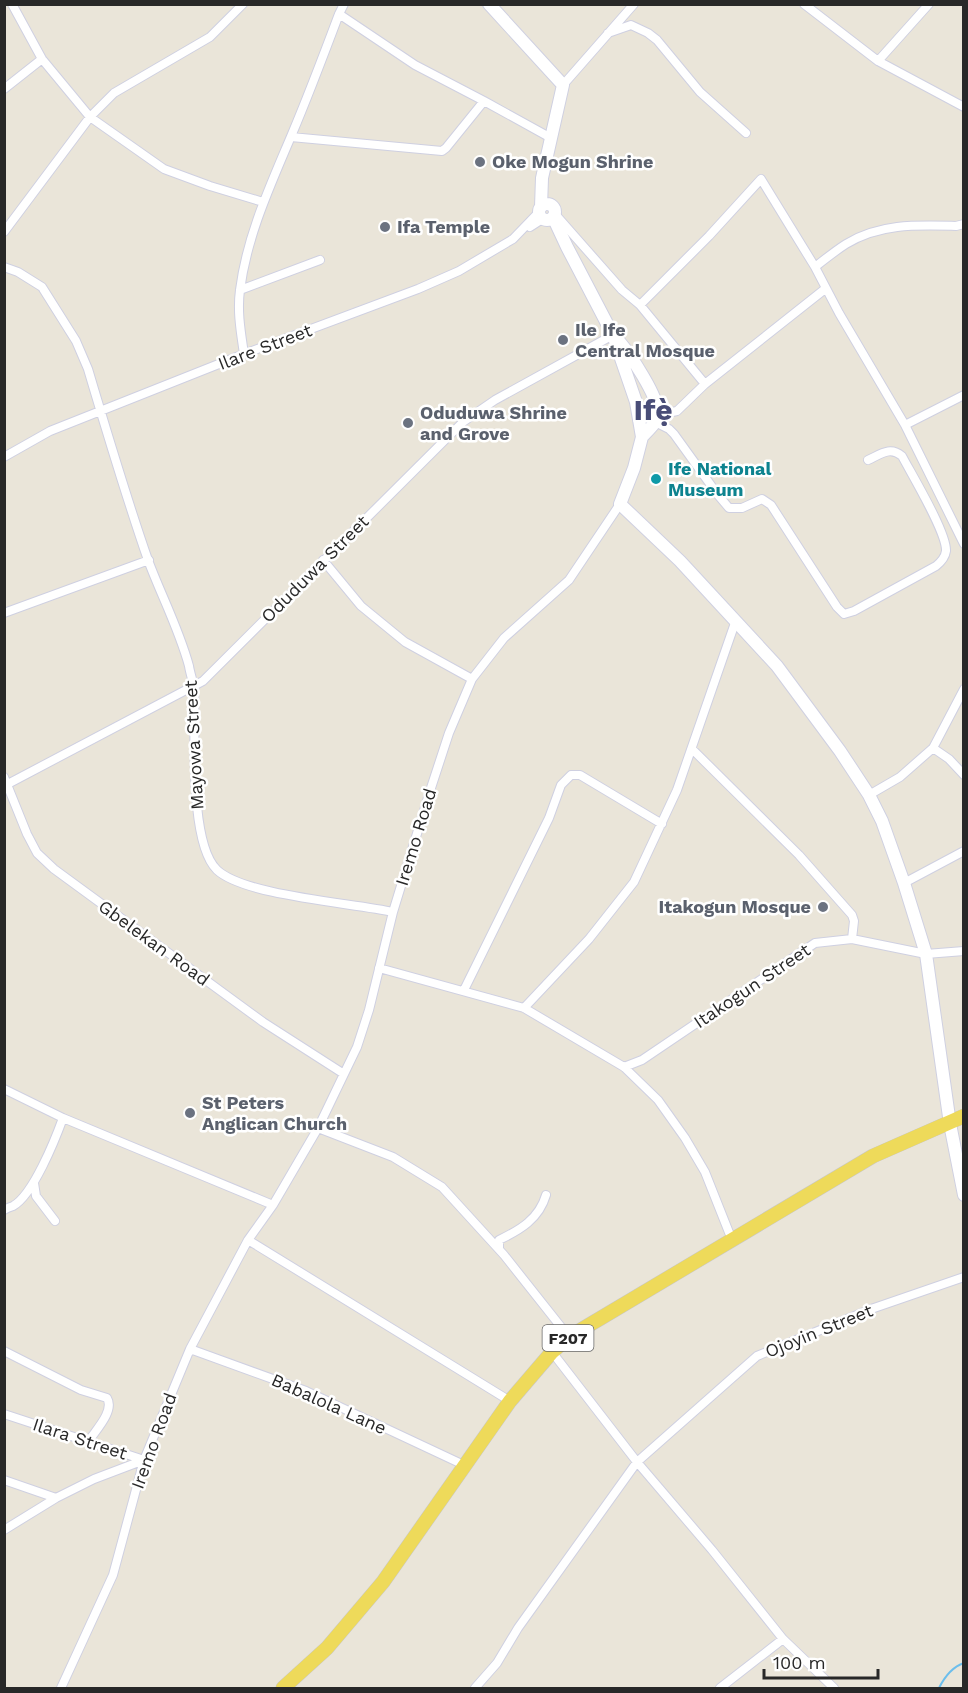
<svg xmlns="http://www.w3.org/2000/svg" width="968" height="1693" viewBox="0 0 968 1693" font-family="'Work Sans',sans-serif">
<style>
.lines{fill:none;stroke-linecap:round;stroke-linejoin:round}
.stream{stroke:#6cbeec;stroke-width:2}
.street-casing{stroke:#cfd0e1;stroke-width:10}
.secondary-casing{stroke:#cfd0e1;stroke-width:14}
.primary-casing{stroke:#c7c7c7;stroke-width:15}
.street{stroke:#fff;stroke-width:8}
.secondary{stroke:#fff;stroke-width:12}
.primary{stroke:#eeda5a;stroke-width:14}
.worship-dot{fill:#6b7280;stroke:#fff;stroke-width:2}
.culture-dot{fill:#0f9aa8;stroke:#fff;stroke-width:2}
.labels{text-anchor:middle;stroke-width:5;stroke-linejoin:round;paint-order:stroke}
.shield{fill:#fff;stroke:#686868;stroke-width:1.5}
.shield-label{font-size:16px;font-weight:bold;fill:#282828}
.worship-label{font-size:18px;font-weight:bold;fill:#5b616d;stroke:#fff;text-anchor:start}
.street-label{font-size:18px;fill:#282828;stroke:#fff}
.culture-label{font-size:18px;font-weight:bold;fill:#0d838f;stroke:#fff;text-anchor:start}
.town-label{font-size:30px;font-weight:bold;fill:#494d77;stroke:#fff}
</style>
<rect width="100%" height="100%" fill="#eae5d9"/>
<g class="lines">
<path class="stream" d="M939,1688C944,1678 952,1667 964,1663"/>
<g class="street-casing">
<path id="street" d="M12,4L42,59L90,117L164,169L210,186L263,202
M804,4L878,61L964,107
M339,14L415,65L484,101
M608,33L631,25L648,33L657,40L700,92L746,133
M878,61L929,4
M563,85L634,4
M4,89L42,59
M291,137L442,151L446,148L484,101L551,138
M555,214L622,290L640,305L705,384L825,289
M530,227L544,218
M4,232L90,117L114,93L210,37L243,4
M4,267L18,272L42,287L76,341L88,369C107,433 126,497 148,560C161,595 179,629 189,666C190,673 193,681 194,688C196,729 188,842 217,870C245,896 353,903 393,912
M815,267C825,259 835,251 846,244C880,223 918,225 956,226L964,224
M240,290L320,260
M640,305L709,236L761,179L815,267L839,313L905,425L964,544
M244,354C241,333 237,312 240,290C247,235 271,184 292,134C309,94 324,54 339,14L344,4
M658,415L677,411L705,384
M655,422L669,429L674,434L718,495L729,508H742L762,499L771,505L837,607L844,614L854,611L936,566C941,562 945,558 946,551C947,533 912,475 902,456C890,446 881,454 868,460
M905,425L964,395
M4,457L50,431L244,354L418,289L459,271L513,239L540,211
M323,560L361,606L405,642L472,679
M4,613L149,560
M933,748L949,759L964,775
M692,749L799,855L852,915L854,921L852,939
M4,777L27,834L37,853L54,869L263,1022L344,1074
M4,786L203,681L463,422L495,400L613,335
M869,795L900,777L933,748L964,689
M904,883L964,851
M379,968L524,1008L624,1067L658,1100L685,1138L705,1172L732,1240
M464,990L549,818L561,785L571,775H580L662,824
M524,1008L589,939L634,882L677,790L736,620
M624,1067L642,1060L815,943L852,939L926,954L964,951
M4,1089L63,1118L273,1205
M318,1128L393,1157L442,1187L504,1255L569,1337
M34,1183L36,1196L55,1221
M4,1210C7,1208 10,1207 13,1206C33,1195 55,1140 63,1118
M248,1240L510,1401
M499,1249V1240C520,1230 539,1219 546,1195
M190,1349L306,1391L466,1466
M4,1351L81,1390L107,1398C115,1411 95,1431 88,1442
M552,1352L637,1462L712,1550L783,1639L834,1688
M4,1414L144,1460L94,1479L56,1498L4,1530
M4,1480L56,1498
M61,1688L113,1575L144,1460L190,1349L248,1240L273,1205L318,1128L357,1047L369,1010L393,912L430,791L449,733L472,679L504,638L569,580L620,504
M475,1688L497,1663L518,1628L637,1462L757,1356L874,1308L964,1277
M720,1688L783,1639"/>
</g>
<g class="secondary-casing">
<path id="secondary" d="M489,4L563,85L542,178L541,207
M539 212a8 8 0 1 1 16 0a8 8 0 1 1-16 0Z
M553,217L567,247L613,335L636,402L642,437L634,468L620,504L680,561L777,666L840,751L869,795L882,821L904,883L926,954L950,1124L964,1195
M618,340C629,353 660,398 658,415C657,423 647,431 642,437"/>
</g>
<g class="primary-casing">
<path id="primary" d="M283,1688L327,1648L383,1582L510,1401L552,1352L569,1337L873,1156L964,1116"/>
</g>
<use href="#street" class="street"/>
<use href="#secondary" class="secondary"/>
<use href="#primary" class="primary"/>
</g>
<g class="worship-dot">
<circle cx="480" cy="162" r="6"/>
<circle cx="385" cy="227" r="6"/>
<circle cx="563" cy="340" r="6"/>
<circle cx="408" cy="423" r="6"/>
<circle cx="823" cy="907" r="6"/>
<circle cx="190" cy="1113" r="6"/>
</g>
<circle class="culture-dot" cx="656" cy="479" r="6"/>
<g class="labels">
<rect class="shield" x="542.5" y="1325" width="51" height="26" rx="4.5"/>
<g class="shield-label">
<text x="568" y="1344">F207</text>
</g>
<g class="worship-label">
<text x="492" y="168">Oke Mogun Shrine</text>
<text x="397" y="233">Ifa Temple</text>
<text x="575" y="336">Ile Ife<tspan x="575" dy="21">Central Mosque</tspan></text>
<text x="420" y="419">Oduduwa Shrine<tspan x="420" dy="21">and Grove</tspan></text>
<text x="811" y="913" text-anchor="end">Itakogun Mosque</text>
<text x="202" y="1109">St Peters<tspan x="202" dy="21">Anglican Church</tspan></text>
</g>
<g class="street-label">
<text transform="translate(265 347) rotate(-21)" y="6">Ilare Street</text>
<text transform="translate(315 569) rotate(-45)" y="6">Oduduwa Street</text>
<text transform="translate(194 745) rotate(-93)" y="6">Mayowa Street</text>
<text transform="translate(416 837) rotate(-73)" y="6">Iremo Road</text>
<text transform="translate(154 943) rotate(36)" y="6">Gbelekan Road</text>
<text transform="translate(752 986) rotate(-34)" y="6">Itakogun Street</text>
<text transform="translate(819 1331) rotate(-22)" y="6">Ojoyin Street</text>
<text transform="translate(329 1404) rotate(24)" y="6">Babalola Lane</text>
<text transform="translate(80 1439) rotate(18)" y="6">Ilara Street</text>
<text transform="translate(154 1441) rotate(-70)" y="6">Iremo Road</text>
</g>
<g class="culture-label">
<text x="668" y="475">Ife National<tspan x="668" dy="21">Museum</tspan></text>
</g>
<g class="town-label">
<text x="653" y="420">Ifẹ̀</text>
</g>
</g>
<rect width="968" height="1693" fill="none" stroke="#282828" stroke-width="12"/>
<path d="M764 1669v9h114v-9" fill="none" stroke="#282828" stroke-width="3"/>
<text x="773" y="1669" font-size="18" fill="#282828" stroke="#ffffff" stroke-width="4.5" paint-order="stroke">100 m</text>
</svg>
